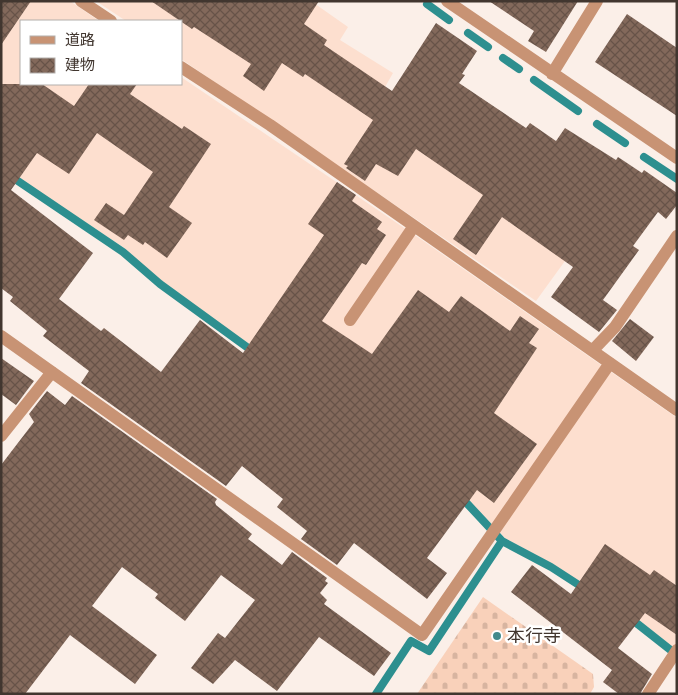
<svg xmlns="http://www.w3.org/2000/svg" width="678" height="695" viewBox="0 0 678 695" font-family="'Alegreya Sans','Noto Sans JP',sans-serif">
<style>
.built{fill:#fddfcf}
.cemetery{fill:url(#cemetery-stones)}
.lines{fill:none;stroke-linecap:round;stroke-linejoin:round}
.stream{stroke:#2d8f8f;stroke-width:8}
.building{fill:url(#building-cross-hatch)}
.minor{stroke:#c89374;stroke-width:12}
.poi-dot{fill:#428a8c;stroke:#fff;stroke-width:2}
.labels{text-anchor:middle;stroke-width:5;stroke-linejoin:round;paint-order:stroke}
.poi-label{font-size:18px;fill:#41362f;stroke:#fff;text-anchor:start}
</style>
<defs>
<pattern id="cemetery-stones" width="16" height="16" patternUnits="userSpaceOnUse" patternTransform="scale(1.25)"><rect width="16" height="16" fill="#f9d1ba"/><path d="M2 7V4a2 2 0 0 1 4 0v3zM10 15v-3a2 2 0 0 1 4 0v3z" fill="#d7b4a0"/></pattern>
<pattern id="building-cross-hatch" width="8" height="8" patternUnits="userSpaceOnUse" patternTransform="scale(1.25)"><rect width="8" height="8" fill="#83695b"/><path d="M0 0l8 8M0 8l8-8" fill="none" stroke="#675348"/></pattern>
</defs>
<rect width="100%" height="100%" fill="#fbefe8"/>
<path class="built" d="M1,1H70L99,21H21V84H181V77L422,240L677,418V652L624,612L553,564L505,538L451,481L252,348L161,282L123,247L1,167Z
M96,1H311L348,27L340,40L393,73L385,87L591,225L536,301L181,59V21H126Z"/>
<path class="cemetery" d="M483,597L593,674L594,687L590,694H417Z"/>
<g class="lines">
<path class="stream" d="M427,4L449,20
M468,33L488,47
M503,58L519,69
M534,80L578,111
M597,124L625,143
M644,157L677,179
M9,175L123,252L160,284L255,353
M461,497L502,541L551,567L585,589
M630,618L677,655
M376,694L411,641L429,651L502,541"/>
</g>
<path class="building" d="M1,1H31L1,45Z
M151,1H319L304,24L327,40L324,45L392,91L436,23L477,51L462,74L465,75L459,83L526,128L530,123L556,141L565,128L616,160L618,157L642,173L644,170L677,193V205L666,219L658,212L633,246L639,250L603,300L617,310L599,332L551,297L573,267L502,217L476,255L453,239L483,195L416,149L398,176L376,164L365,181L346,168L348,166L344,164L373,120L305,74L303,77L282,63L264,91L243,76L251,64L194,27L192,29Z
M489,1H578L546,52L528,41L534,31Z
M627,14L677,48V116L595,62Z
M1,84H42L74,106L89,84H137L130,94L182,129L184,126L211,144L169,207L192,223L167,258L145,242L143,245L128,235L124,240L94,220L106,203L124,215L153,172L97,133L69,174L37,153L11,190L93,253L59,299L101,331L104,328L161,372L200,320L243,353L324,235L308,224L337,182L356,195L352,201L382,222L377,229L386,235L366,265L362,263L322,321L372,354L418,290L449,312L461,296L510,331L520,316L539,329L529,343L537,348L494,413L537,444L494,503L477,490L427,558L447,573L427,599L354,543L337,565L301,539L307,531L277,507L283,499L242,466L226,486L81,383L89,371L43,336L47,331L10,301L13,297L1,288Z
M630,319L654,337L636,361L612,341Z
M1,358L34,381L16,405L1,394Z
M47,391L65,405L72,396L217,499L215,502L216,505L252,534L248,539L282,565L292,552L327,578L325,581L328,583L320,593L327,600L324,604L391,653L374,676L319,637L277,691L235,660L213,684L191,668L218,633L225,638L255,600L221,575L185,621L155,598L158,594L122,567L92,606L157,655L135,684L70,635L25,694H1V465L34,422L29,414Z
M605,544L650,575L654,570L677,586V635L645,613L618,648L652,674L640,694H619L603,682L612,670L511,592L532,565L571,594Z"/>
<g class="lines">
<path class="minor" d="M81,1L111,21
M447,1L677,158
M181,67L270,125L677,410
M552,74L597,1
M350,320L414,226
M1,336L422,635L610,363
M593,350L615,327L677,236
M1,436L52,372
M648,694L677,650"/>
</g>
<circle class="poi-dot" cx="497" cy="636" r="5"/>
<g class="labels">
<g class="poi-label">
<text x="507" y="642">本行寺</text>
</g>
</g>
<rect width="678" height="695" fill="none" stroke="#41362f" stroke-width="5"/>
<rect x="20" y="20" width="162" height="65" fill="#ffffff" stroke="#b3afac"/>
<rect x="30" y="36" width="25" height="8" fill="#c89374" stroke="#b3afac"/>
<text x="65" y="45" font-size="15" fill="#41362f">道路</text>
<rect x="30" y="58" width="25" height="15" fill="url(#building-cross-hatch)" stroke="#b3afac"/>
<text x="65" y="70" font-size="15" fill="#41362f">建物</text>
</svg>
